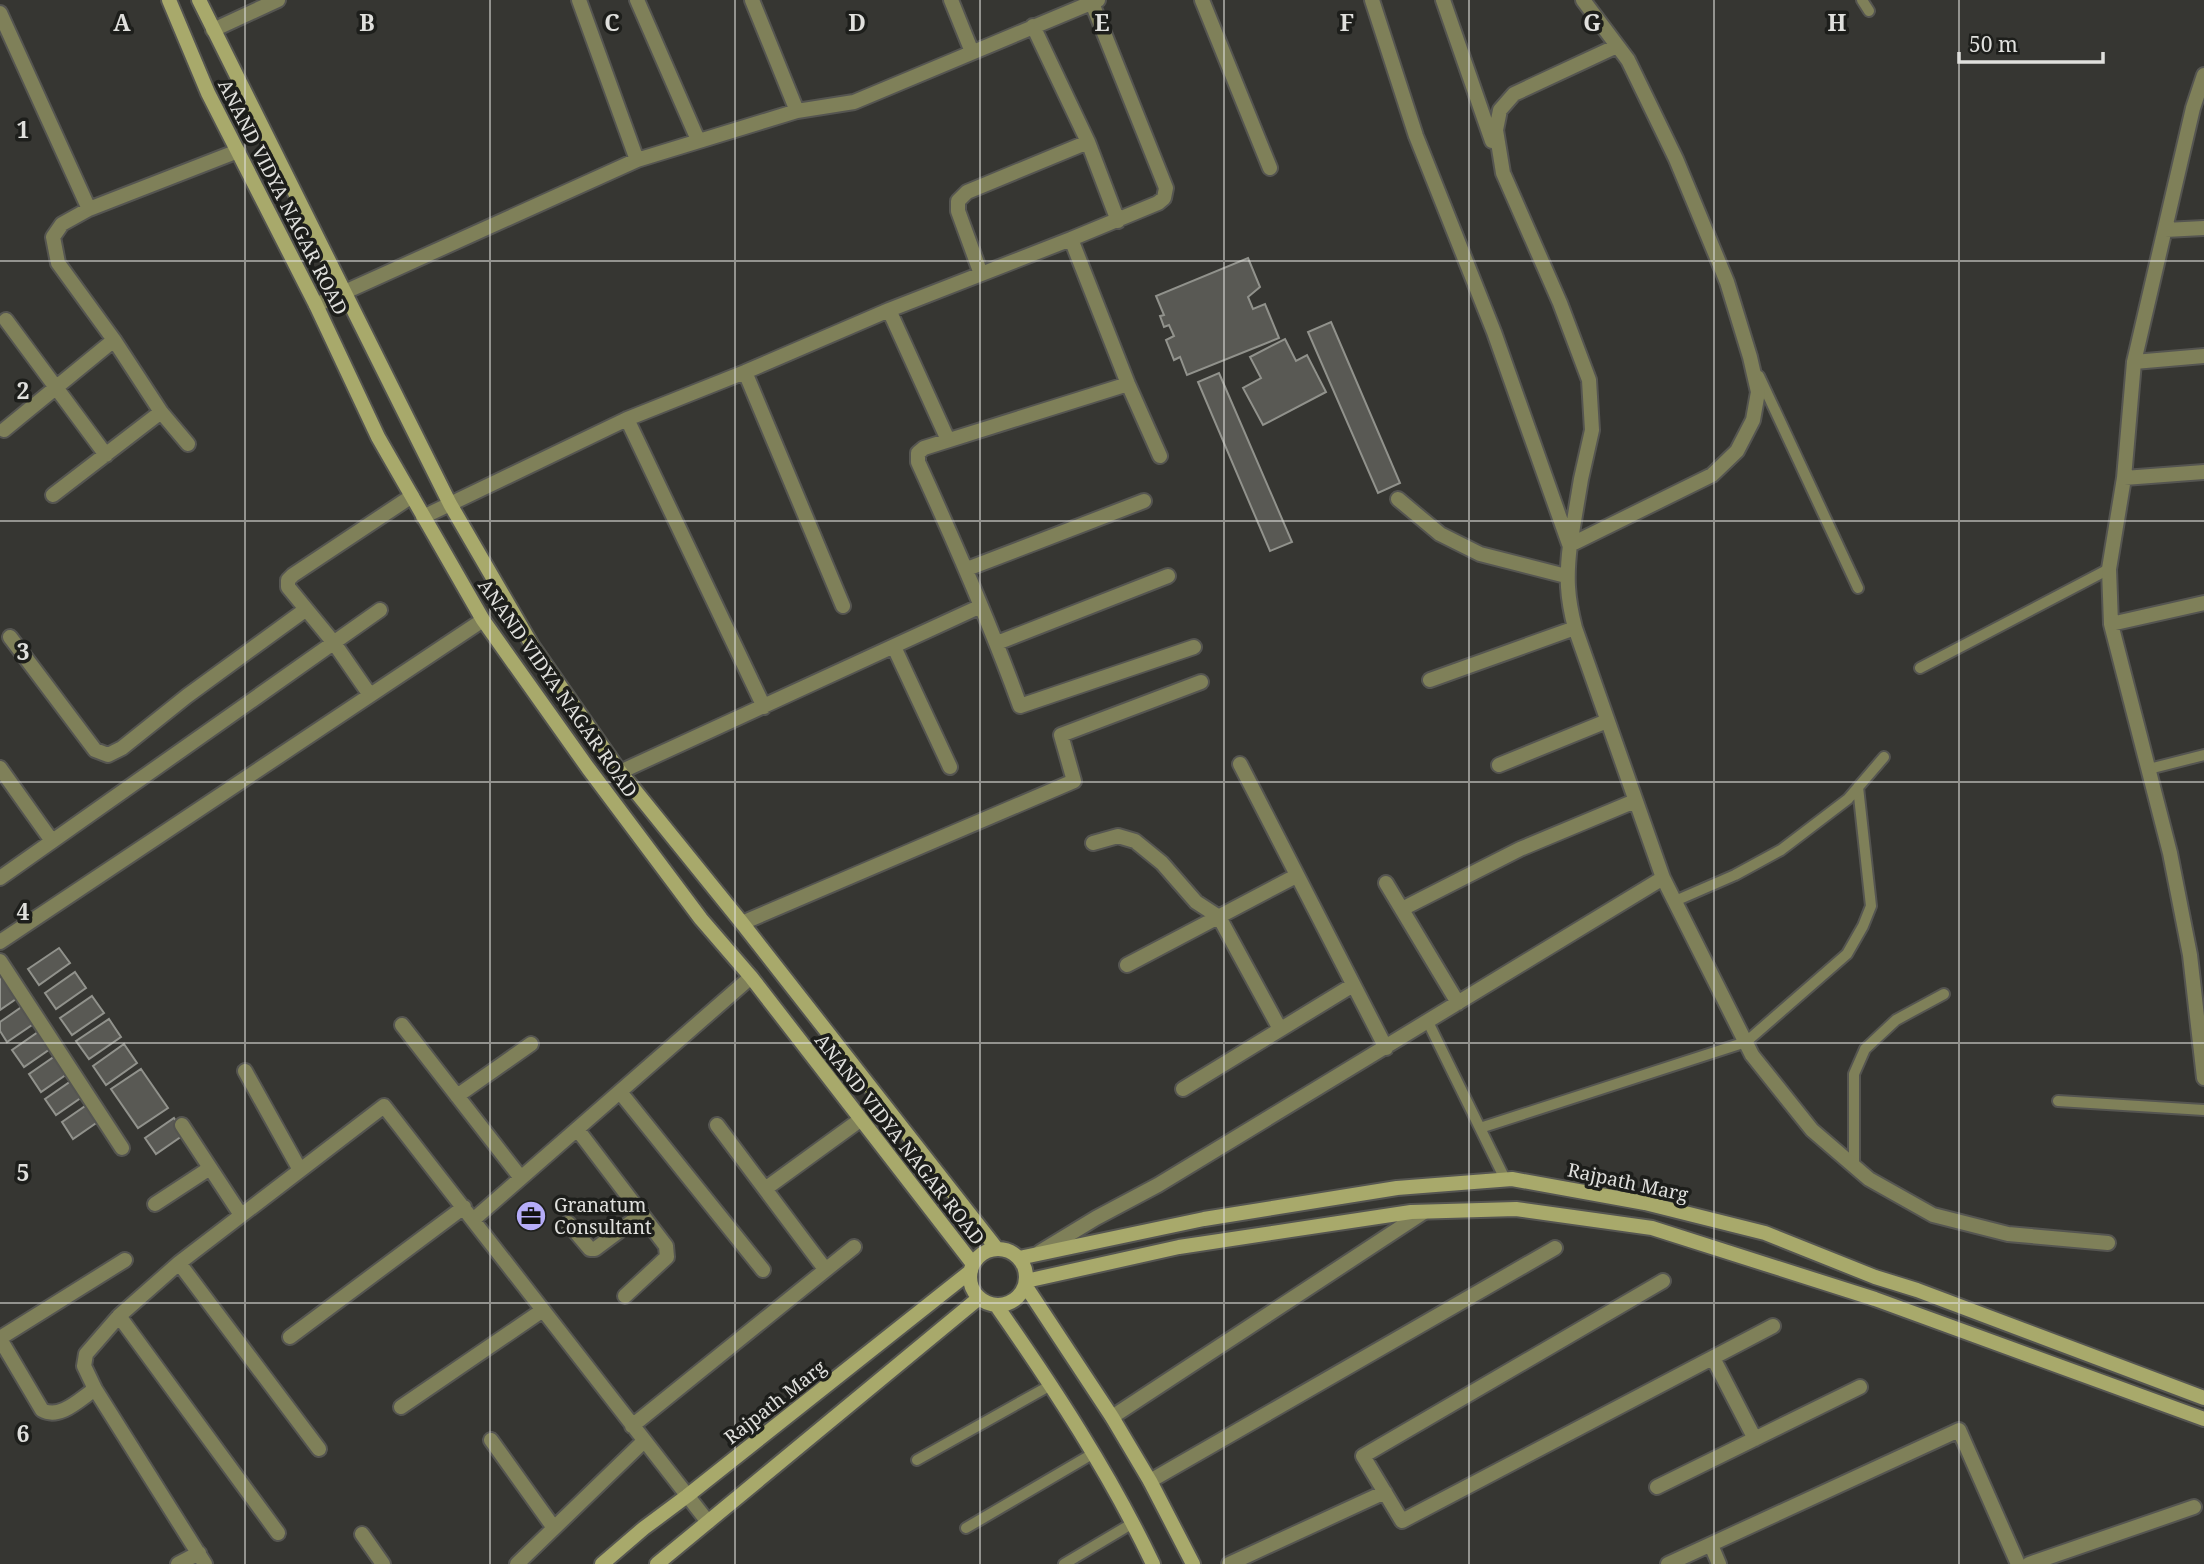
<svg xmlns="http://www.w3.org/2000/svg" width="2204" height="1564" viewBox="0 0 2204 1564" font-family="'Noto Serif',serif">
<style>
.building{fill:#595954;stroke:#91928c;stroke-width:2}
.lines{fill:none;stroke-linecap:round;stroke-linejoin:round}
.service-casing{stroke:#555551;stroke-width:14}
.minor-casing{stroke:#555551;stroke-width:18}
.secondary-casing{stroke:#555551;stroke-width:18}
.service{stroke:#7f8059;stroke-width:10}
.minor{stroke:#7f8059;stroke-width:14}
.secondary{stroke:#a8a96b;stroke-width:14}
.grid{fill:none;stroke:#e0e0dd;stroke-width:2;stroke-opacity:0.55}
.labels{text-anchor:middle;stroke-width:7;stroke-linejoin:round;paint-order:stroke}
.street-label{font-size:19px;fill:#e0e0dd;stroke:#1d1e1b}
.poi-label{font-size:19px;fill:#e0e0dd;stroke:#1d1e1b;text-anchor:start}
.grid-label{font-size:23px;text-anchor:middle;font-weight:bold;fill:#e0e0dd;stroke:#1d1e1b;stroke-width:7;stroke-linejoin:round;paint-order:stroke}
</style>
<rect width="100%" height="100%" fill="#363632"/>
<path class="building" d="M1248,258L1260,287L1248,297L1253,309L1265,304L1279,338L1187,375L1180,357L1174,360L1166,340L1174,336L1169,325L1164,327L1160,316L1164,315L1156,296Z
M1331,322L1400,483L1378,493L1308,332Z
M1285,339L1296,361L1307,355L1326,392L1263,425L1243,388L1261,378L1250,357Z
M1219,373L1292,542L1270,551L1198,382Z
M59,948L70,963L39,985L28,969Z
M75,972L86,988L56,1009L45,993Z
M3,973L19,997L0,1010V975Z
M92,996L104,1013L72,1035L60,1018Z
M23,1006L35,1023L7,1042L0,1031V1022Z
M109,1019L121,1037L89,1059L76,1041Z
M41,1030L53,1047L24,1067L12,1050Z
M124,1044L137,1063L106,1085L93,1066Z
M58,1054L70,1072L41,1092L29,1074Z
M141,1069L168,1108L138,1128L111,1089Z
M74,1079L85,1095L56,1115L45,1099Z
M91,1102L102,1119L73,1139L62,1122Z
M174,1118L185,1134L156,1154L145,1138Z"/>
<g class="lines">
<g class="service-casing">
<path id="service" d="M1862,0L1869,11
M1759,376L1858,588
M1920,668L2109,569
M2149,769L2204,755
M1675,901L1735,875L1781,850L1848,799L1884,757
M1428,1022L1505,1179
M2058,1101L2204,1110
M1480,1128L1746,1042L1847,954L1863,926L1871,906L1858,787
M1854,1166V1074L1865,1049L1896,1020L1944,994
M917,1460L1051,1385
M966,1528L1094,1453
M1064,1564L1133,1523"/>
</g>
<g class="minor-casing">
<path id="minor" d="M579,0L637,160
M637,0L698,140
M752,0L797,111
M951,0L972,52
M1202,0L1270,168
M1372,0L1416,136L1494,332L1569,544
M1443,0L1492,141
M1583,0L1628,60L1676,159L1727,282L1750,357L1758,392L1753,420L1737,451L1712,475L1570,545C1566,577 1567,597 1575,628L1663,878L1752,1055L1812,1130L1869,1179L1933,1215L2008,1234L2108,1243
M0,13L89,209
M1033,26L1088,142L1118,221
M213,30L278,0
M2204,75L2193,108L2134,362L2124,478L2109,569L2111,624L2170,853L2190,955L2204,1078
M2165,230L2204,228
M1071,239L1158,203L1164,198L1166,188L1092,3
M981,274L958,211V201L967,192L1088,142
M316,305L637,160L797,111L854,102L1098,0
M889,310L948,440
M6,320L106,455
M2134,362L2204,356
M745,372L843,606
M1128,384L924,448L918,453V462C955,543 990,623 1020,706L1194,647
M627,419L764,707
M4,430L114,340
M188,444L161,412L114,340L58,263L53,237L62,224L89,209L238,151
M2124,478L2204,472
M53,495L161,412
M1398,499L1440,534L1480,554L1566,576
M423,517L627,419L745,372L889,310L1071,239L1128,384L1160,456
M1570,545L1581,479L1592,430L1589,380L1560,303L1503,173L1496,130L1500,110L1514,94L1617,46
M967,569L1144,501
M2111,624L2204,603
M10,637L95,750L108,755L122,748L187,696L305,610
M997,643L1168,576
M894,647L950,767
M1430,680L1575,628
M370,695L334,643L288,587V580L293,575L412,496
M1240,764L1386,1048
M1499,765L1607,721
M0,768L52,841
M620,772L981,606
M1093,843L1118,836L1135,841L1162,863L1196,902L1219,917L1280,1029
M0,878L380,610
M1386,883L1458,1003
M1402,909L1520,849L1635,801
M742,923L1074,781L1061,735L1201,682
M0,942L483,620
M0,961L122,1148
M1127,965L1296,876
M402,1025L521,1178
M245,1071L300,1170
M1183,1089L1353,985
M620,1092L763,1270
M457,1096L531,1044
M182,1125L241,1215
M717,1125L825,1269
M577,1129L666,1246L667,1257L625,1296
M765,1189L860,1120
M155,1204L210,1168
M473,1220L751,977
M568,1223L590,1249H595L642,1214
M1040,1252L1096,1218L1158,1185L1663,878
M179,1263L319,1449
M1663,1281L1363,1456L1402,1521L1773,1326
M119,1316L278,1533
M290,1337L464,1207
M0,1338L125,1260
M0,1339L42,1410C60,1420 80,1399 95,1389
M1713,1358L1755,1439
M401,1407L543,1310
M1112,1417L1424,1212
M632,1426L854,1247
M491,1440L554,1528
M1150,1481L1555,1248
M1657,1487L1860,1387
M362,1534L383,1564
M1711,1545L1719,1564
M178,1564L199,1553
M205,1564L95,1389L84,1366L86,1354L119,1316L179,1263L384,1106L708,1522
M517,1564L644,1441
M1229,1564L1385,1492
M1668,1564L1959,1430L2018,1564
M2029,1564L2194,1507"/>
</g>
<g class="secondary-casing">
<path id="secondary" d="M169,0L208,93L316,305L378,437L483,620L588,768L701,919L751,977L973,1264
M199,0L450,504L533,647L620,772L742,923L997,1249
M970 1277a28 28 0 1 1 56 0a28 28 0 1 1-56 0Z
M1019,1258L1204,1219L1397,1188L1512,1179L1645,1203L1765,1233L1875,1277L1917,1290L2204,1398
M1026,1281L1179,1247L1411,1212L1516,1209L1652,1228L1875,1299L2204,1419
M1025,1285L1112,1417L1150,1481L1193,1564
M996,1305C1054,1388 1109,1472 1153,1564
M602,1564L644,1528L687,1496L971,1271
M657,1564L979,1298"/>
</g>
<use href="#service" class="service"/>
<use href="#minor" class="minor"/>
<use href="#secondary" class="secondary"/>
</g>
<path class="grid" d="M245,0V1564M490,0V1564M735,0V1564M980,0V1564M1224,0V1564M1469,0V1564M1714,0V1564M1959,0V1564M0,261H2204M0,521H2204M0,782H2204M0,1043H2204M0,1303H2204"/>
<defs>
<g id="office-disc" transform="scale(1.575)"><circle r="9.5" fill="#b5acf8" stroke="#1d1e1b"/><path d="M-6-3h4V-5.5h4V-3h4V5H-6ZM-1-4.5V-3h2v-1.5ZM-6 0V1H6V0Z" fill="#111"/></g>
</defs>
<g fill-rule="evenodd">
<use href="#office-disc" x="531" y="1216"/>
</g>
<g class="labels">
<g class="street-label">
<text transform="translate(283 197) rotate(63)" y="7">ANAND VIDYA NAGAR ROAD</text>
<text transform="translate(558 688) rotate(55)" y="7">ANAND VIDYA NAGAR ROAD</text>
<text transform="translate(900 1139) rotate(52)" y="7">ANAND VIDYA NAGAR ROAD</text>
<text transform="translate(1628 1182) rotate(12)" y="7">Rajpath Marg</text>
<text transform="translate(775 1402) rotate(-38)" y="7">Rajpath Marg</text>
</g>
<g class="poi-label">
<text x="554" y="1212">Granatum<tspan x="554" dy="22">Consultant</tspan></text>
</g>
</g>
<g class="grid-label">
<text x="122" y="31">A</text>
<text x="367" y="31">B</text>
<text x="612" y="31">C</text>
<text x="857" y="31">D</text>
<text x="1102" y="31">E</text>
<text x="1347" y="31">F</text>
<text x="1592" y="31">G</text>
<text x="1837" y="31">H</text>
<text x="23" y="138">1</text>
<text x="23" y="399">2</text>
<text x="23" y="660">3</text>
<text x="23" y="920">4</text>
<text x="23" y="1181">5</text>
<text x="23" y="1442">6</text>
</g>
<path d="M1959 52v10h144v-10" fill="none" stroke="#e0e0dd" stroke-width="3.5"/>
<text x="1969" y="52" font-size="21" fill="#e0e0dd" stroke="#1d1e1b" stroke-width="5" paint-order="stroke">50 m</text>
</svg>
